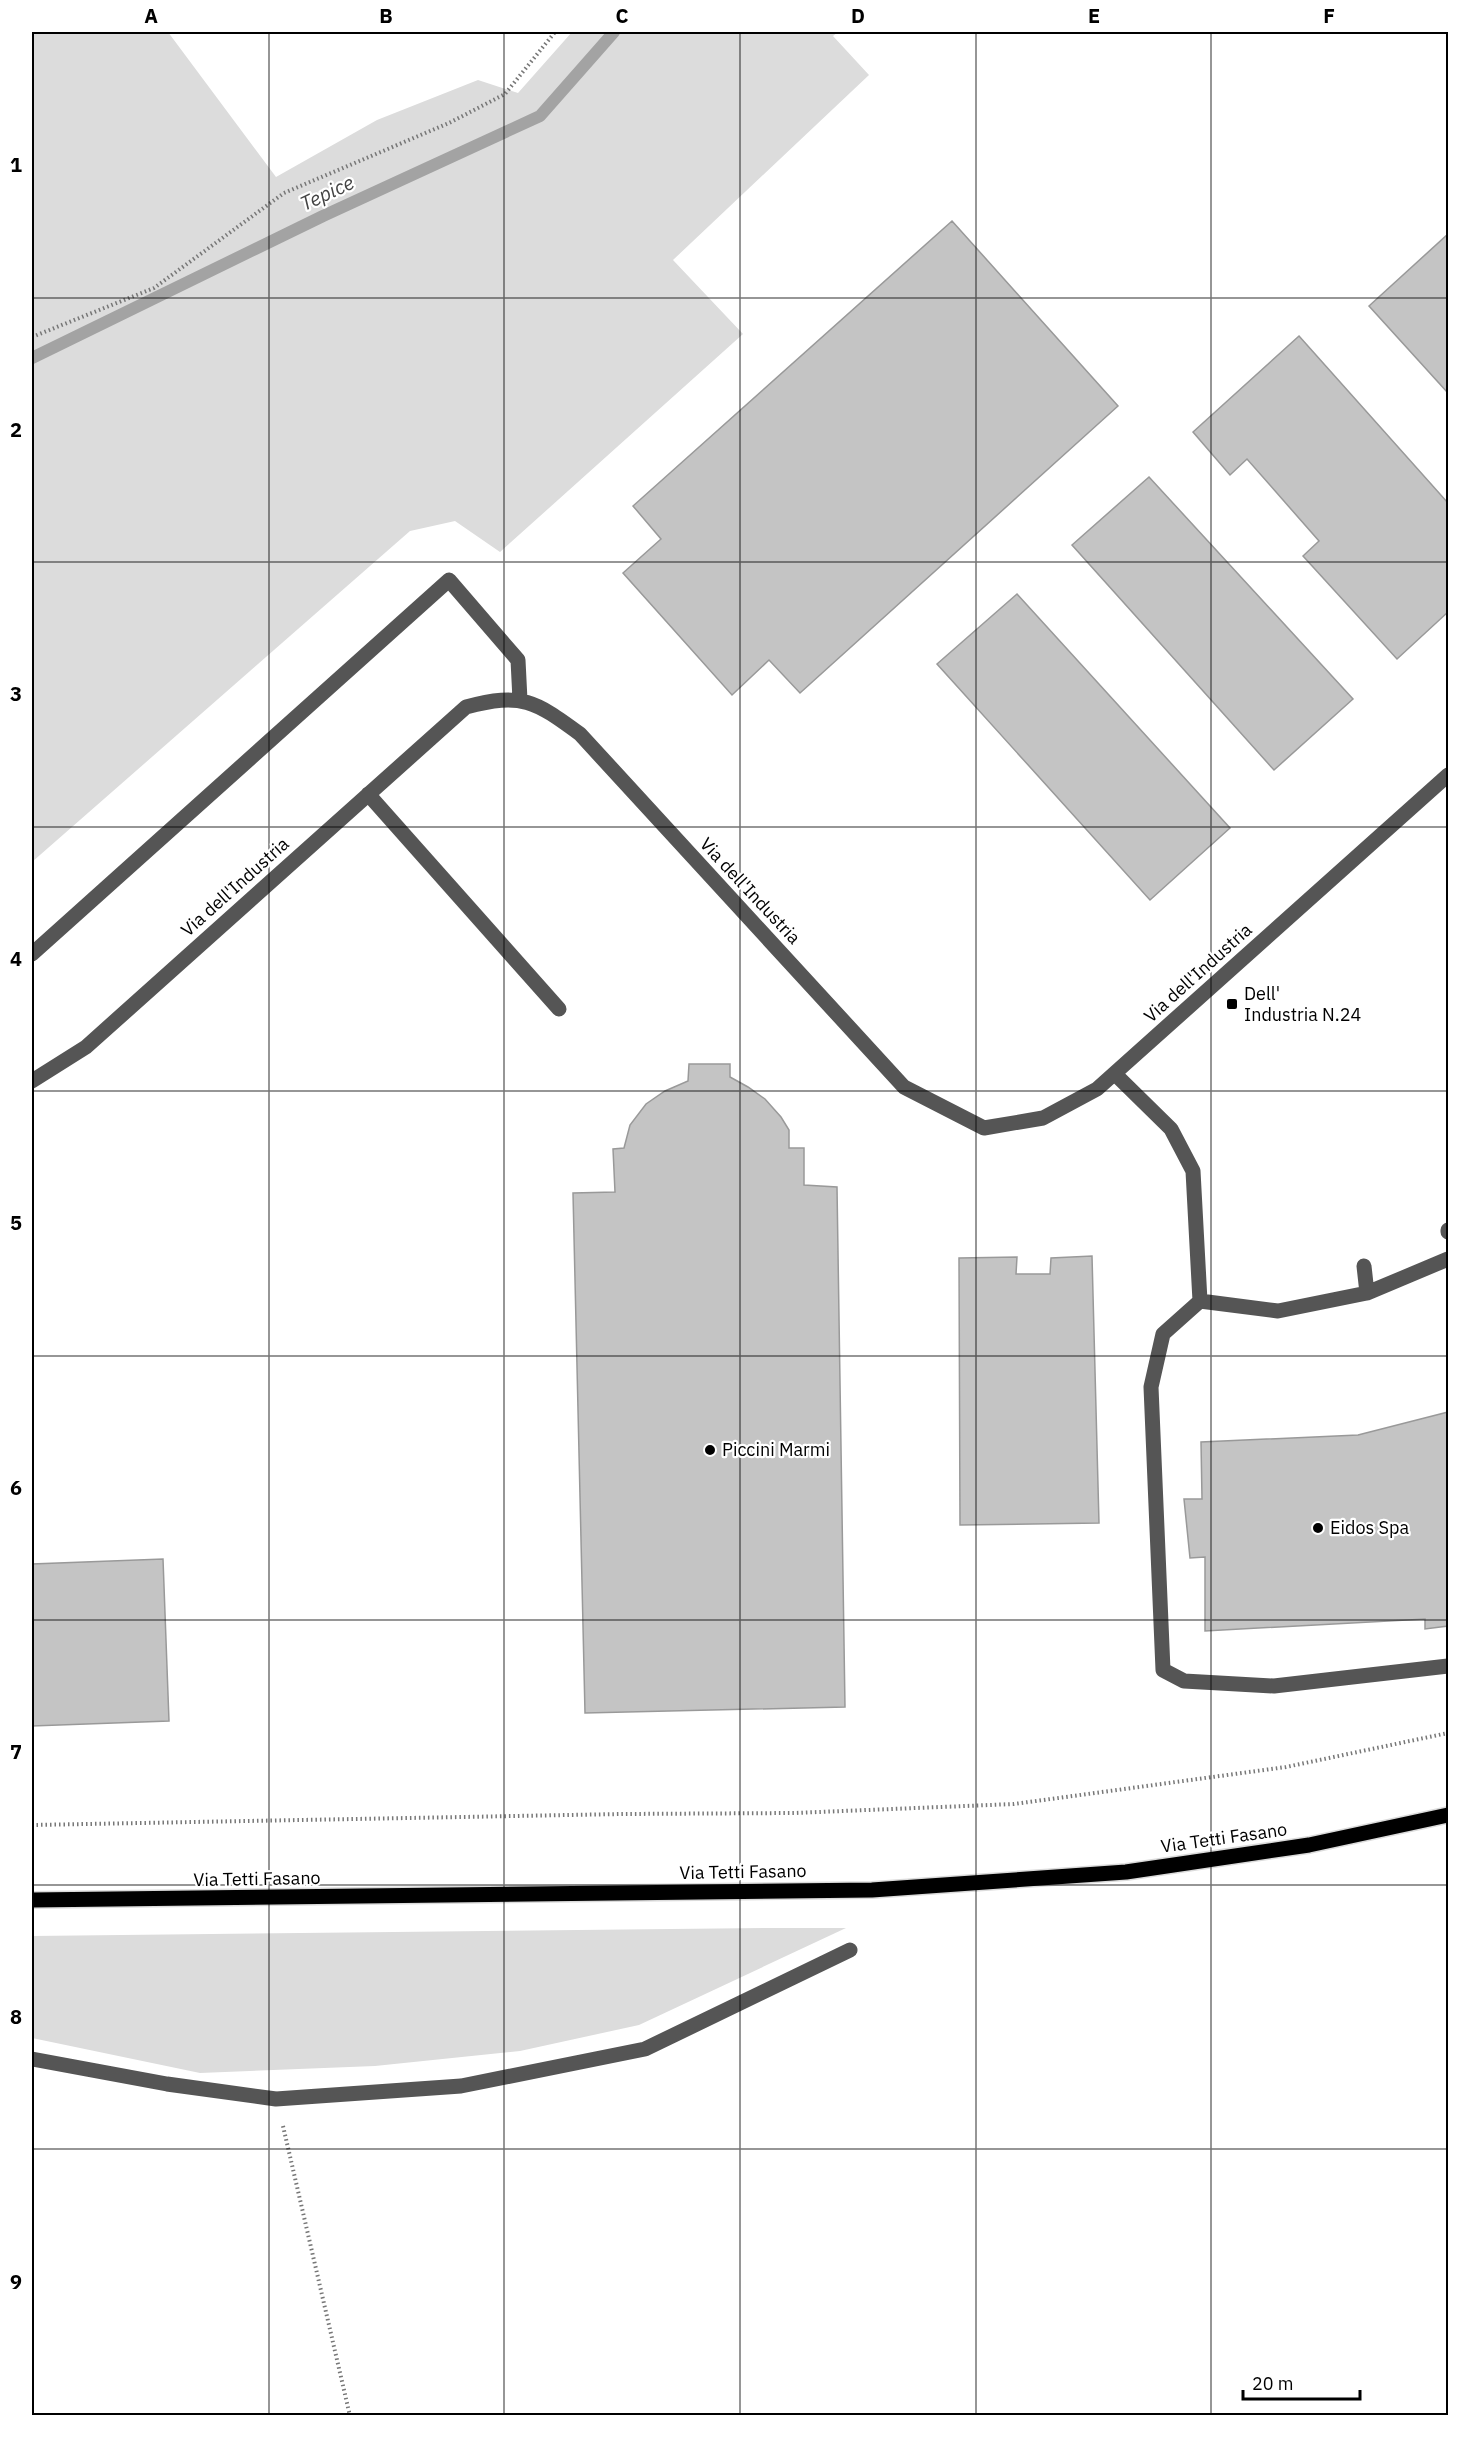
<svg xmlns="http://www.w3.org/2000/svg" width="1480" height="2447" viewBox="0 0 1480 2447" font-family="'IBM Plex Sans',sans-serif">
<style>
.green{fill:#dcdcdc}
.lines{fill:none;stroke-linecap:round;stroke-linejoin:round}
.stream{stroke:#a3a3a3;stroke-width:12}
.building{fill:#c4c4c4;stroke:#999;stroke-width:1.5}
.major-casing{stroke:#dbdbdb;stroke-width:18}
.path{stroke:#777;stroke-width:4;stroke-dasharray:1.5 3;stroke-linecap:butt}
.minor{stroke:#555;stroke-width:15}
.major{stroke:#000;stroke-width:15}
.grid{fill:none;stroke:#000;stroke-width:1.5;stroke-opacity:0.55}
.poi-dot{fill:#000;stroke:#fff;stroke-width:2}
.labels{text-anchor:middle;stroke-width:4.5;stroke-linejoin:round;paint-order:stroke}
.street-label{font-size:18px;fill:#000;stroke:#fff}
.poi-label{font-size:18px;fill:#000;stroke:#fff;text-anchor:start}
.water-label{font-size:20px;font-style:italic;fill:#444;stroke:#fff}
.neatline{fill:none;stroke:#000;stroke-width:2}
.grid-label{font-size:20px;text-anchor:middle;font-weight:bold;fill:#000}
</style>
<rect width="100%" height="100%" fill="#fff"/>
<path class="green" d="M32,32H168L276,177L377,120L478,80L518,93L572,32H838L833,36L869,75L673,260L743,334L500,552L455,521L410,531L32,862Z
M769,1928H846L639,2025L520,2051L375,2066L200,2073L32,2038V1936Z"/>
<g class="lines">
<path class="stream" d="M32,358L323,216L540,116L614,32"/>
</g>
<path class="building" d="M952,221L1118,406L800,693L769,660L732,695L623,573L661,539L633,506Z
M1448,234V393L1369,306Z
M1299,336L1448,503V612L1397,659L1303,556L1319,541L1247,459L1230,475L1193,432Z
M1149,477L1353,699L1274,770L1072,545Z
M1017,594L1230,828L1150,900L937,664Z
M689,1064H730V1077L748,1087L765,1099L781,1117L789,1130V1148H804V1185L837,1187L845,1707L585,1713L573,1193L615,1192L613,1149L624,1148L630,1125L646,1104L665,1091L688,1081Z
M1092,1256L1099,1523L960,1525L959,1258L1017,1257L1016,1274H1050L1051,1258Z
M1448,1412V1626L1425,1629V1619L1205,1631V1557L1190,1558L1184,1499H1202L1201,1442L1358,1435Z
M163,1559L169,1721L32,1726V1564Z"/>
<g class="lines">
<g class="major-casing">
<path id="major" d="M32,1900L872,1890L1126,1872L1309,1845L1448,1815"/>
</g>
<path class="path" d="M32,337L154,288L284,193L449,123L505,94L555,32
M32,1825L623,1814L794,1813L1014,1804L1286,1767L1448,1733
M283,2126L350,2416"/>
<path class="minor" d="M368,794L559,1009
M32,954L449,580L518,660L520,700
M1115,1074L1171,1129L1193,1171L1200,1301
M32,1081L86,1047L466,707C522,692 535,701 580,734L904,1087L984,1128L1043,1118L1097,1089L1448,775
M1448,1230V1232
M1364,1266L1367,1293
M1200,1301L1163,1334L1151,1387L1163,1670L1184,1681L1274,1686L1448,1666
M1200,1301L1278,1311L1367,1293L1448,1259
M32,2059L167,2084L276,2099L461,2086L645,2049L850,1950"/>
<use href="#major" class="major"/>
</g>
<path class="grid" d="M269,32V2416M504,32V2416M740,32V2416M976,32V2416M1211,32V2416M32,298H1448M32,562H1448M32,827H1448M32,1091H1448M32,1356H1448M32,1620H1448M32,1885H1448M32,2149H1448"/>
<g class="poi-dot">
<rect x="1226" y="998" width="12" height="12" rx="3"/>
<circle cx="710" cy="1450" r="6"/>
<circle cx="1318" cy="1528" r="6"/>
</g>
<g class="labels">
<g class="street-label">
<text transform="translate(235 887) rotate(-42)" y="6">Via dell'Industria</text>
<text transform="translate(750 891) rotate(47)" y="6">Via dell'Industria</text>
<text transform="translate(1198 973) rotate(-42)" y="6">Via dell'Industria</text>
<text transform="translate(1224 1838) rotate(-8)" y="6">Via Tetti Fasano</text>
<text transform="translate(743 1872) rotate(-1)" y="6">Via Tetti Fasano</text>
<text transform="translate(257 1879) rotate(-1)" y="6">Via Tetti Fasano</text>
</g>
<g class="poi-label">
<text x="1244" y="1000">Dell'<tspan x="1244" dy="21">Industria N.24</tspan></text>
<text x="722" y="1456">Piccini Marmi</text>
<text x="1330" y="1534">Eidos Spa</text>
</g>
<g class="water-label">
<text transform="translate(327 193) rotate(-25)" y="7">Tepice</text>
</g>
</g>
<rect width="1480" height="2447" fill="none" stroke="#ffffff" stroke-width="66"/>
<path d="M1243 2390v9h117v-9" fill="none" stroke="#000000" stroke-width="3"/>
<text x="1252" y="2390" font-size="18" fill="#000000" stroke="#ffffff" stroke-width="4.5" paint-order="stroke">20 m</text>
<rect x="33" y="33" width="1414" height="2381" class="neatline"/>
<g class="grid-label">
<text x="151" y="23">A</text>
<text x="386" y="23">B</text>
<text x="622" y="23">C</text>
<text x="858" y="23">D</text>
<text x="1094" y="23">E</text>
<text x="1329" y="23">F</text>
<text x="16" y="172">1</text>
<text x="16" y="437">2</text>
<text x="16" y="701">3</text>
<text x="16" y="966">4</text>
<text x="16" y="1230">5</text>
<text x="16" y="1495">6</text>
<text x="16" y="1759">7</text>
<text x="16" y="2024">8</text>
<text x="16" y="2289">9</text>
</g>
</svg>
